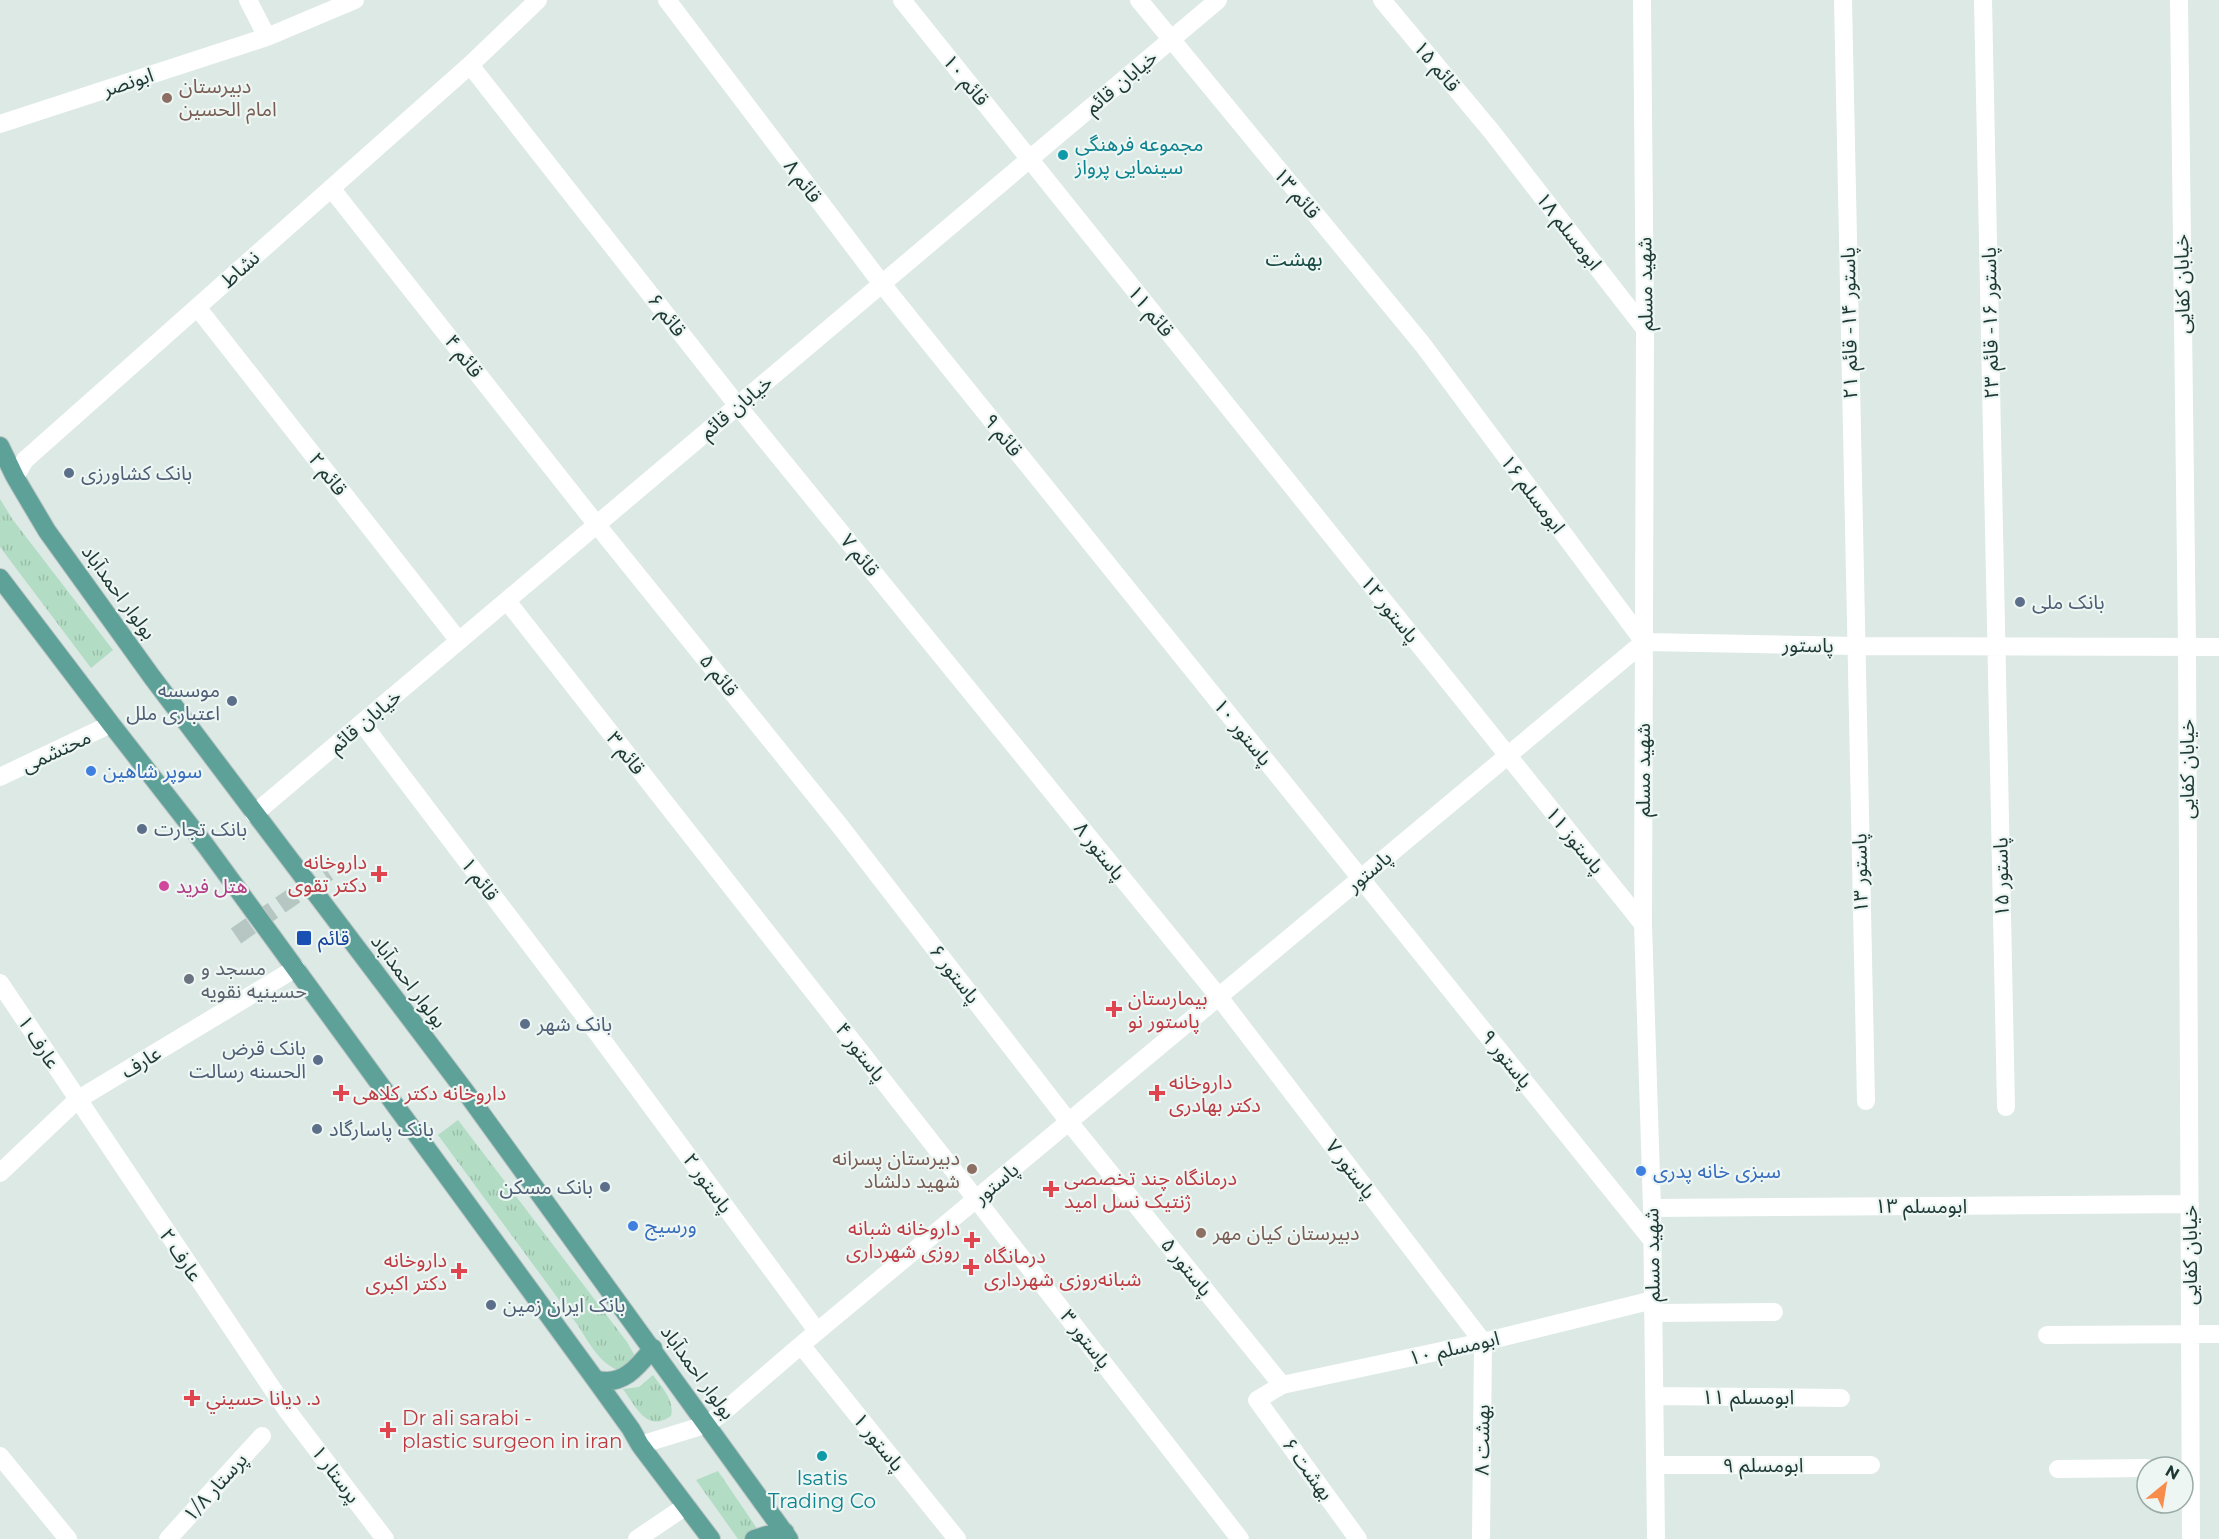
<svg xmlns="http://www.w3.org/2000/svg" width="2219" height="1539" viewBox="0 0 2219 1539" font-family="Montserrat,'Noto Sans Arabic',sans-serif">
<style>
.grass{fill:url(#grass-tufts)}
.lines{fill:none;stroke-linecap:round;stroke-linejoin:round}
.minor-tunnel{stroke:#b6c6c2;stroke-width:18;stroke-dasharray:18 9;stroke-linecap:butt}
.major-casing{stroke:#bcc4c2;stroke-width:20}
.minor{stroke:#fff;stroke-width:18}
.major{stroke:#5ea199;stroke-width:18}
.education-dot{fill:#8d6e63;stroke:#edf6f3;stroke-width:2}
.culture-dot{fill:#0f9aa8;stroke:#edf6f3;stroke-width:2}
.service-dot{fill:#5c6f8a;stroke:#edf6f3;stroke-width:2}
.shop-dot{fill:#3f7fe0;stroke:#edf6f3;stroke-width:2}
.health-dot{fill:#e0444e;stroke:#edf6f3;stroke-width:2}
.hotel-dot{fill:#d1479c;stroke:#edf6f3;stroke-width:2}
.transit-dot{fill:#1a4fb4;stroke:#edf6f3;stroke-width:2}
.worship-dot{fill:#6b7280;stroke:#edf6f3;stroke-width:2}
.labels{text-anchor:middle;stroke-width:4.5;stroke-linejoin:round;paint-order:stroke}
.street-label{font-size:20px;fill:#1e3935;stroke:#edf6f3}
.education-label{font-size:20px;fill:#785e54;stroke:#edf6f3;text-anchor:start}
.culture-label{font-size:20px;fill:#0d838f;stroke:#edf6f3;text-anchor:start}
.service-label{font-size:20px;fill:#4e5e75;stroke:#edf6f3;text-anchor:start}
.shop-label{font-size:20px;fill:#366cbe;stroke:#edf6f3;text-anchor:start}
.health-label{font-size:20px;fill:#be3a42;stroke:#edf6f3;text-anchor:start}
.hotel-label{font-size:20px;fill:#b23c85;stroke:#edf6f3;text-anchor:start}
.transit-label{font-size:20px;fill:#164399;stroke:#edf6f3;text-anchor:start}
.worship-label{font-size:20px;fill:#5b616d;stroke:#edf6f3;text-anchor:start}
.neighbourhood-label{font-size:21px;fill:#194b46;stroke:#edf6f3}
</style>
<defs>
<pattern id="grass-tufts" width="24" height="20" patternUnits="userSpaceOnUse" patternTransform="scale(1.5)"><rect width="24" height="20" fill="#b3dcc4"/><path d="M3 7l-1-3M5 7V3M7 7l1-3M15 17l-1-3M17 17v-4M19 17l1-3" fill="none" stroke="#9abea9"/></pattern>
</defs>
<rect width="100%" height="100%" fill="#dce9e5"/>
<path class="grass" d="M0,499L13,520L113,650L91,668L0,547Z
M458,1120L627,1342L635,1356L620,1371C600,1364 589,1343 579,1327L438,1135Z
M653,1375C662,1388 675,1400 671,1416C647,1433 636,1407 623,1389L639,1387Z
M718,1471L758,1530L744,1539H738L696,1480Z"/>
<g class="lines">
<path class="minor-tunnel" d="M236,936L328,872"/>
<g class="major-casing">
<path id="major" d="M0,446L15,477L47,531L152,677L465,1091L789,1539
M0,578L111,724L206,846L595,1379L631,1429L640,1445L711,1539
M595,1379C621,1388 638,1367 653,1348
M754,1539L767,1535L785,1532"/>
</g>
<path class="minor" d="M248,0L267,37
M667,0L882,284L1652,1240
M902,0L1643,924
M1139,0L1423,345L1644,642
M1382,0L1492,132L1645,329
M1642,0L1645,329L1643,924L1652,1208L1656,1539
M1843,0L1866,1101
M1983,0L2006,1107
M2179,0L2187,647L2191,1539
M470,65L738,406L1219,997L1483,1342L1481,1539
M0,124L267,37L355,0
M331,188L597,525L840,826L1069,1122L1282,1385
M197,307L459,641
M15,477L25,460L470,65L538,0
M507,601L976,1199L1240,1539
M362,723L598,1034L817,1331
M0,777L111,724
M254,814L1218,0
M0,983L286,1409L385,1539
M0,1173L77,1100L296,968
M1652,1208L2190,1204
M1653,1313L1774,1312
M2047,1335L2219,1334
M801,1345L957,1539
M1654,1396L1841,1398
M640,1445L708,1424L728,1408L801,1345L1644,642L1855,646L2219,647
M0,1456L68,1539
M1655,1465H1871
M2058,1469L2147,1468
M168,1539L262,1436
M637,1539L686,1506
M1358,1539L1257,1400L1282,1385L1483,1342L1653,1300"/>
<use href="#major" class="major"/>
</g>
<g class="education-dot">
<circle cx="167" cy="98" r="6"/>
<circle cx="972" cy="1169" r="6"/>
<circle cx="1201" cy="1233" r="6"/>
</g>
<g class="culture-dot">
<circle cx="1063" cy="155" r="6"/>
<circle cx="822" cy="1456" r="6"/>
</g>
<g class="service-dot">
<circle cx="69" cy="473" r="6"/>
<circle cx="2020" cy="602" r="6"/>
<circle cx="232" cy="701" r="6"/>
<circle cx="142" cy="829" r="6"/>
<circle cx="525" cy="1024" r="6"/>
<circle cx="318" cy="1060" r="6"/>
<circle cx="317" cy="1129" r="6"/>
<circle cx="605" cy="1187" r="6"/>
<circle cx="491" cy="1305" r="6"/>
</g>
<g class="shop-dot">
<circle cx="91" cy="771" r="6"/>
<circle cx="1641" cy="1171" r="6"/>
<circle cx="633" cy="1226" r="6"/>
</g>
<g class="health-dot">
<path d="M376 865h6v6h6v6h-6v6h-6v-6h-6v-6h6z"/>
<path d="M1111 1000h6v6h6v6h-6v6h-6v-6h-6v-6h6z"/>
<path d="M338 1084h6v6h6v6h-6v6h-6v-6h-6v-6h6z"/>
<path d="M1154 1084h6v6h6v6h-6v6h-6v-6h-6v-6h6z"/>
<path d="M1048 1180h6v6h6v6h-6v6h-6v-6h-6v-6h6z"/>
<path d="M969 1231h6v6h6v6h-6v6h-6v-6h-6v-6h6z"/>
<path d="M968 1258h6v6h6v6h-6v6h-6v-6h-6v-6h6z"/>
<path d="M456 1262h6v6h6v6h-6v6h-6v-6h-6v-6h6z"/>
<path d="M189 1389h6v6h6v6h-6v6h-6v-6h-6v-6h6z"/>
<path d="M385 1421h6v6h6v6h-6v6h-6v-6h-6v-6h6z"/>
</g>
<circle class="hotel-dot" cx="164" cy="886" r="6"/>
<rect class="transit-dot" x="296" y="930" width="16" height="16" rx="3"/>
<circle class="worship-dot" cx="189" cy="979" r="6"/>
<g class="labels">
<g class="street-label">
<text transform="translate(1437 66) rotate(50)" y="7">قائم ۱۵</text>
<text transform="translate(966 80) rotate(51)" y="7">قائم ۱۰</text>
<text transform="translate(128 82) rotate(-18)" y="7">ابونصر</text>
<text transform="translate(1121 82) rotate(-40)" y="7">خیابان قائم</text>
<text transform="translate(803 181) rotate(53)" y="7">قائم ۸</text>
<text transform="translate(1297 193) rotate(50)" y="7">قائم ۱۳</text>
<text transform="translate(1569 231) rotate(52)" y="7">ابومسلم ۱۸</text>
<text transform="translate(240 269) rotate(-42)" y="7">نشاط</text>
<text transform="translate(1645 284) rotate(-91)" y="7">شهید مسلم</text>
<text transform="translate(2182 284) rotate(-91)" y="7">خیابان کفایی</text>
<text transform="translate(1151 311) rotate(51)" y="7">قائم ۱۱</text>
<text transform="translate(667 315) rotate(52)" y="7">قائم ۶</text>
<text transform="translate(1849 323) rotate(-91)" y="7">پاستور ۱۴- قائم ۲۱</text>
<text transform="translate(1990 323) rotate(-91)" y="7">پاستور ۱۶- قائم ۲۳</text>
<text transform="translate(464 356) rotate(52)" y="7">قائم ۴</text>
<text transform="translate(736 407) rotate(-40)" y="7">خیابان قائم</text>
<text transform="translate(1003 435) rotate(51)" y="7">قائم ۹</text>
<text transform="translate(328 474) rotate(52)" y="7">قائم ۲</text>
<text transform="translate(1533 494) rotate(53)" y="7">ابومسلم ۱۶</text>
<text transform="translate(860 555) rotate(51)" y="7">قائم ۷</text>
<text transform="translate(119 592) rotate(54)" y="7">بولوار احمدآباد</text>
<text transform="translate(1390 609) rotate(51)" y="7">پاستور ۱۲</text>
<text transform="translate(1808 645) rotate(1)" y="7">پاستور</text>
<text transform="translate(719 675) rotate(51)" y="7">قائم ۵</text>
<text transform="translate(365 721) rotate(-40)" y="7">خیابان قائم</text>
<text transform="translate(1243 732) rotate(51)" y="7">پاستور ۱۰</text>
<text transform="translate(56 751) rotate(-25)" y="7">محتشمی</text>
<text transform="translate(626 753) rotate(52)" y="7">قائم ۳</text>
<text transform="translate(2187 769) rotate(-90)" y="7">خیابان کفایی</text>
<text transform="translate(1643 770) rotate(-90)" y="7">شهید مسلم</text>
<text transform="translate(1575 840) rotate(51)" y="7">پاستوز ۱۱</text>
<text transform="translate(1100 851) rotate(51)" y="7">پاستور ۸</text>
<text transform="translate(1369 871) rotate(-40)" y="7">پاستور</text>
<text transform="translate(1860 873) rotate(-91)" y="7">پاستور ۱۳</text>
<text transform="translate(2001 877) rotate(-91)" y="7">پاستور ۱۵</text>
<text transform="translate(480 879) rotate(53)" y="7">قائم ۱</text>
<text transform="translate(955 974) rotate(52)" y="7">پاستور ۶</text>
<text transform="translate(409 981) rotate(53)" y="7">بولوار احمدآباد</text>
<text transform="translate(39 1042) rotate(57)" y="7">عارف ۱</text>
<text transform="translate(861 1052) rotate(52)" y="7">پاستور ۴</text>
<text transform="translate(1507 1059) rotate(51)" y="7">پاستور ۹</text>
<text transform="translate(141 1062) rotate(-31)" y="7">عارف</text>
<text transform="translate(1351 1169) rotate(53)" y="7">پاستور ۷</text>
<text transform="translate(708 1183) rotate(54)" y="7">پاستور ۲</text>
<text transform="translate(996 1183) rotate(-40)" y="7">پاستور</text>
<text x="1921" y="1213">ابومسلم ۱۳</text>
<text transform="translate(181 1255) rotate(56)" y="7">عارف ۲</text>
<text transform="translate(1652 1255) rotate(-91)" y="7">شهید مسلم</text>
<text transform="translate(2190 1255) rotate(-90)" y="7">خیابان کفایی</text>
<text transform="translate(1187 1267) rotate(51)" y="7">پاستور ۵</text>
<text transform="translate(1086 1339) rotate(52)" y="7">پاستور ۳</text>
<text transform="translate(1454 1348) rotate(-13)" y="7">ابومسلم ۱۰</text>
<text transform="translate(698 1372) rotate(54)" y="7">بولوار احمدآباد</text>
<text x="1748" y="1404">ابومسلم ۱۱</text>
<text transform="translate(1482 1440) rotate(-89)" y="7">بهشت ۸</text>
<text transform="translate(879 1442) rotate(51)" y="7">پاستور ۱</text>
<text x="1763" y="1472">ابومسلم ۹</text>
<text transform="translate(1308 1469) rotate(54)" y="7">بهشت ۶</text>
<text transform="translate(336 1474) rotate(53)" y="7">پرستار ۱</text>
<text transform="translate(215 1487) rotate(-48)" y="7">پرستار ۱/۸</text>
</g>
<g class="education-label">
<text x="179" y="93">دبیرستان<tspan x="179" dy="23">امام الحسین</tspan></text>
<text x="960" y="1165" text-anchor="end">دبیرستان پسرانه<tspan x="960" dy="23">شهید دلشاد</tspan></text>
<text x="1213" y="1240">دبیرستان کیان مهر</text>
</g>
<g class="culture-label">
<text x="1075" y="151">مجموعه فرهنگی<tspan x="1075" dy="23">سینمایی پرواز</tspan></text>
<text x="822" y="1485" text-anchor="middle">Isatis<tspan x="822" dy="23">Trading Co</tspan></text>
</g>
<g class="service-label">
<text x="81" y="480">بانک کشاورزی</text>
<text x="2032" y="609">بانک ملی</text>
<text x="220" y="697" text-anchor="end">موسسه<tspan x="220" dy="23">اعتباری ملل</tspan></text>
<text x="154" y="836">بانک تجارت</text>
<text x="537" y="1031">بانک شهر</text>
<text x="306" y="1055" text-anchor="end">بانک قرض<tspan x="306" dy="23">الحسنه رسالت</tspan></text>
<text x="329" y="1136">بانک پاسارگاد</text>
<text x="593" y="1194" text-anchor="end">بانک مسکن</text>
<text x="503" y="1312">بانک ایران زمین</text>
</g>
<g class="shop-label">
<text x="103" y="778">سوپر شاهین</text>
<text x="1653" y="1178">سبزی خانه پدری</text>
<text x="645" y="1233">ورسیج</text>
</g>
<g class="health-label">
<text x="367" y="869" text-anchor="end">داروخانه<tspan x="367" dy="23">دکتر تقوی</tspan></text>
<text x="1128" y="1005">بیمارستان<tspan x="1128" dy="23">پاستور نو</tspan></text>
<text x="1169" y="1089">داروخانه<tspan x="1169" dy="23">دکتر بهادری</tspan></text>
<text x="353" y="1100">داروخانه دکتر کلاهی</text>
<text x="1064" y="1185">درمانگاه چند تخصصی<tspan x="1064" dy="23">ژنتیک نسل امید</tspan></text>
<text x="960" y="1235" text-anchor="end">داروخانه شبانه<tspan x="960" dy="23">روزی شهرداری</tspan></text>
<text x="984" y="1263">درمانگاه<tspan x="984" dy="23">شبانه‌روزی شهرداری</tspan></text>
<text x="447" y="1267" text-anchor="end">داروخانه<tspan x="447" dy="23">دکتر اکبری</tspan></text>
<text x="206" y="1405">د. ديانا حسيني</text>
<text x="402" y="1425">Dr ali sarabi -<tspan x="402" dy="23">plastic surgeon in iran</tspan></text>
</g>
<g class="hotel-label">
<text x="176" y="893">هتل فرید</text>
</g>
<g class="transit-label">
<text x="318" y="945">قائم</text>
</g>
<g class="worship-label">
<text x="201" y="975">مسجد و<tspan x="201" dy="23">حسینیه نقویه</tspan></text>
</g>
<g class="neighbourhood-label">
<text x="1294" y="266">بهشت</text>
</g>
</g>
<g transform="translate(2165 1485) rotate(30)"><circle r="28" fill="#edf6f3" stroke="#9aaaa7" stroke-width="1.5"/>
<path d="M0-4.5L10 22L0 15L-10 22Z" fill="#f88c4b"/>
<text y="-9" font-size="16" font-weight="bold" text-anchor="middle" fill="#1e3935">N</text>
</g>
</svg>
